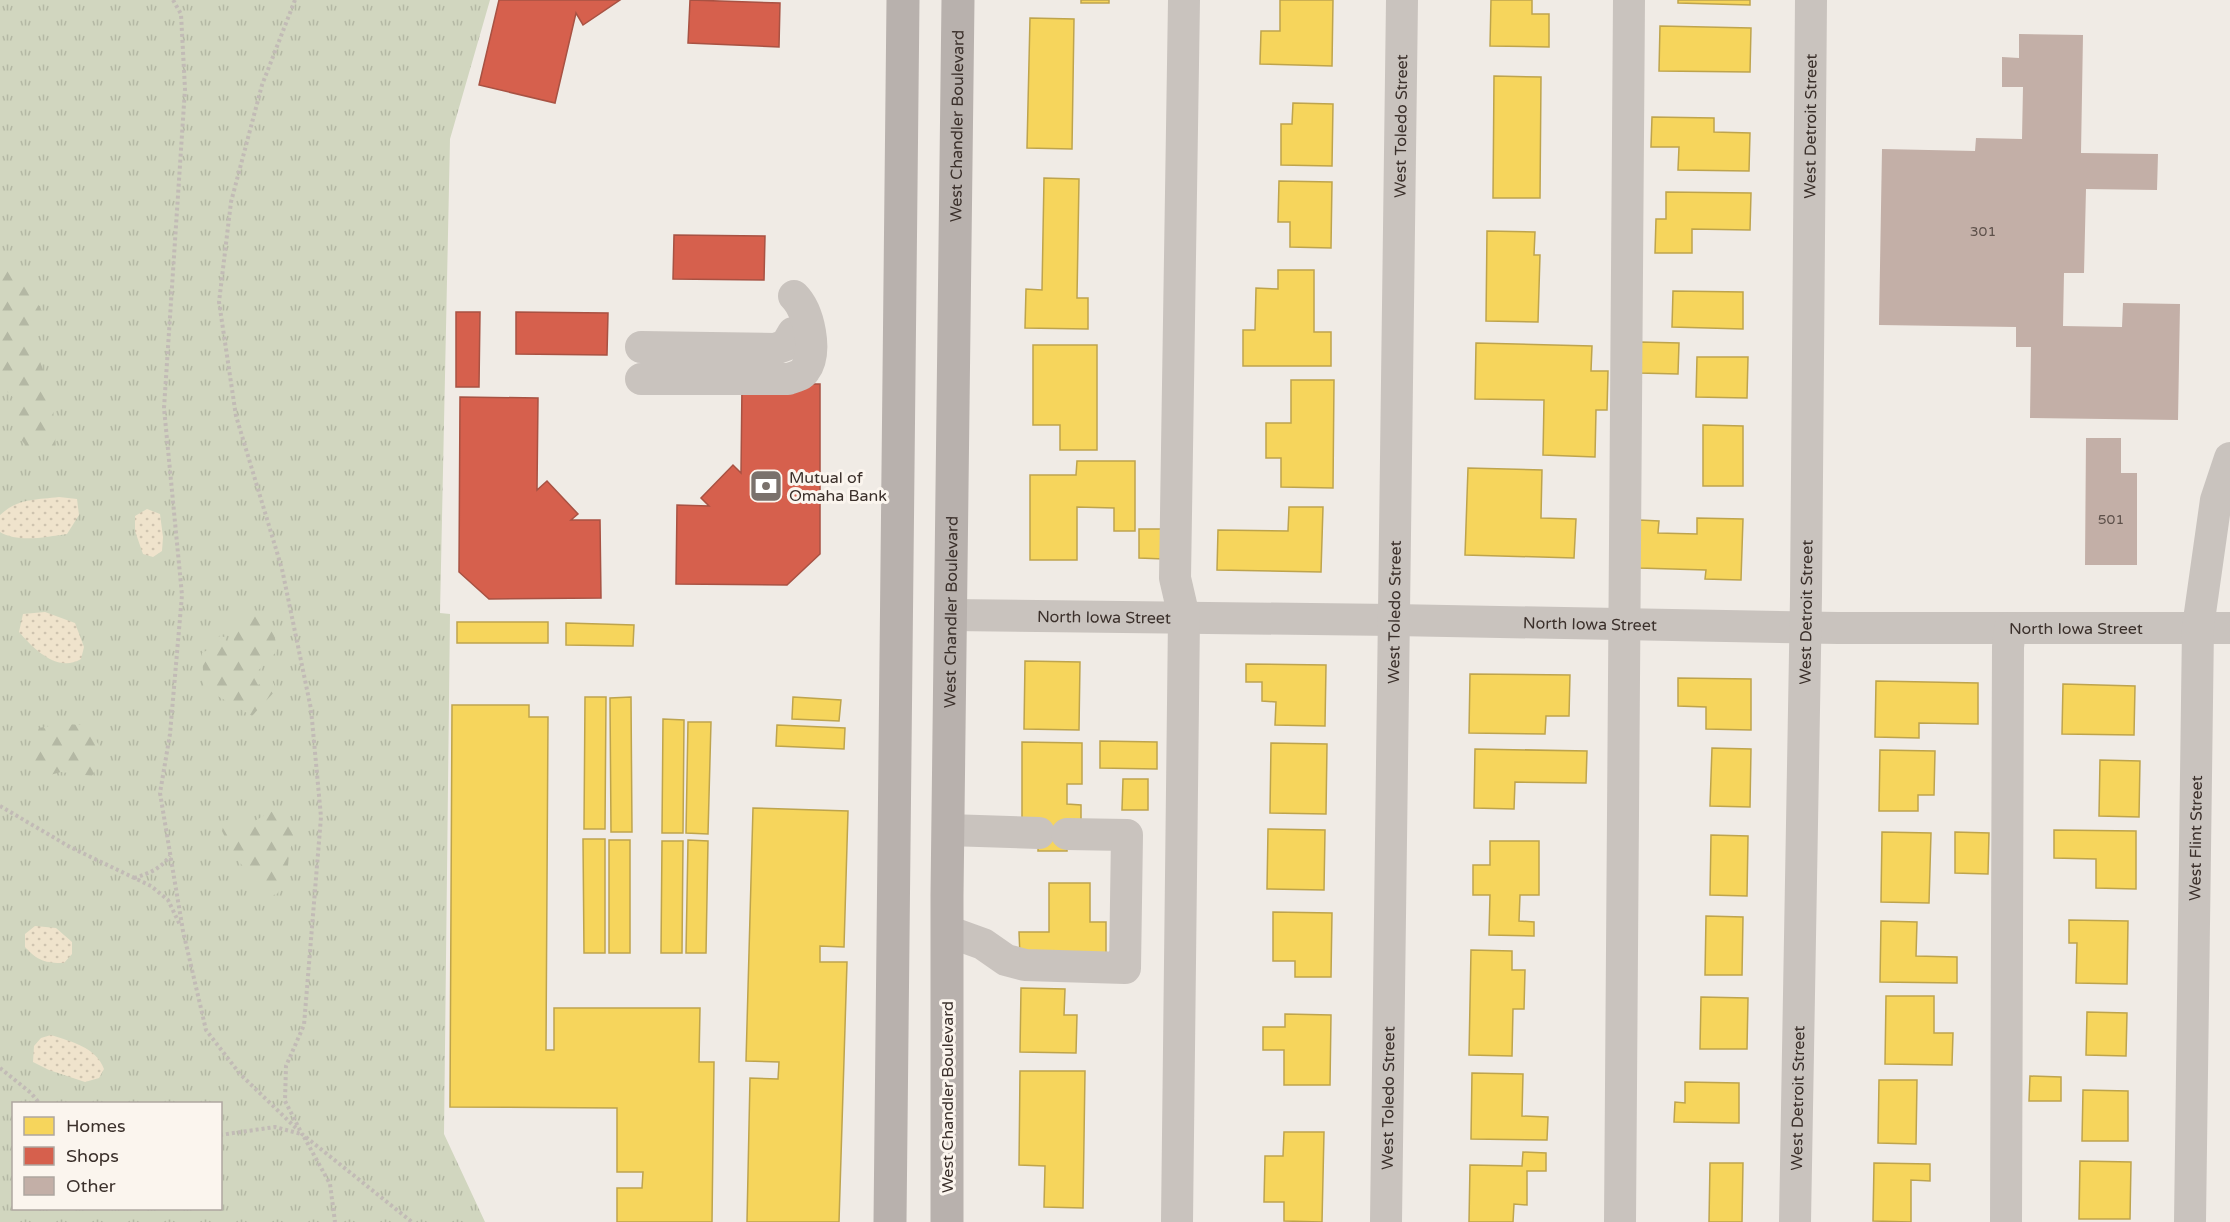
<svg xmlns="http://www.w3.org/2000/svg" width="2230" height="1222" viewBox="0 0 2230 1222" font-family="'Varela Round',sans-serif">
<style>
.grass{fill:url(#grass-tufts);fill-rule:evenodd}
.forest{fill:url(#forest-firs)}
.sand{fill:url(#sand-dots)}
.homes{fill:#f6d55c;stroke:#bea44d;stroke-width:1.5}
.shops{fill:#d6604d;stroke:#a85243;stroke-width:1.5}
.building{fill:#c3afa7}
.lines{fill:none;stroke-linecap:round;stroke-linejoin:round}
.path{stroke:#c2bbb6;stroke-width:4;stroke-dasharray:3 3;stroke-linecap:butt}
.minor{stroke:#c9c3be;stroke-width:32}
.major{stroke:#b8b1ad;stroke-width:33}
.labels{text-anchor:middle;stroke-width:6;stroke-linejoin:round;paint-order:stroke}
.number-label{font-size:14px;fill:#5d504a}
.street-label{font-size:16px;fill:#3b302b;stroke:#fbf5ee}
.poi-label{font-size:16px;fill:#3b302b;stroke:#fbf5ee;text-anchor:start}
</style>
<defs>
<pattern id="grass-tufts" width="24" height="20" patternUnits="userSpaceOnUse" patternTransform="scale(1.5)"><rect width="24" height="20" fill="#d1d6bf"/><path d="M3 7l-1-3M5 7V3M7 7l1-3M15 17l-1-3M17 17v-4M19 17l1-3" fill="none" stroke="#b4b8a4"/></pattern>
<pattern id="forest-firs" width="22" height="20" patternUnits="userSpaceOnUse" patternTransform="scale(1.5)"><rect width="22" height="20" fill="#d1d6bf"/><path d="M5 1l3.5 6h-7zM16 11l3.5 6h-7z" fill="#b4b8a4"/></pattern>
<pattern id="sand-dots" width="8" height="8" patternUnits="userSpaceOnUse" patternTransform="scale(1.5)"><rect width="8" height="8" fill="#efe3cc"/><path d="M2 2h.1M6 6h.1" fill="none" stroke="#cec3af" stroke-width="1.8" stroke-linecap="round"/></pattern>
</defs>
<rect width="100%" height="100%" fill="#f0ebe5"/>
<path class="grass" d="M0,0H490L450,139L440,613L450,614L444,1134L485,1222H0ZM14,1104H220V1208H14Z"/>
<path class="forest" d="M13,258L45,317L29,333L52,393L56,450L31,452L15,432V399L0,385V264Z
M237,611H253L273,625L277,651L253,676L258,685L271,677L276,690L252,716L204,688L202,653L215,646L216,636L225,637V650H232L234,640L227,623Z
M60,724L87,725L104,754L92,776L61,772L39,778L30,752L39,728Z
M276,809L285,816L294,837L289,853L287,879L277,894L263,898L249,872L235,858L222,831L225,820L251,823Z"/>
<path class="sand" d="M59,497L77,499L79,515L67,534C46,537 18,543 0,532V515C18,498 36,500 59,497Z
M147,509L160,514L163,537L162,551L153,557L143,554L135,531V516Z
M45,612L75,623L84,647L81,659C57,673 34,649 19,632L23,614Z
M35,926L56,928L72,942V954L64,963C45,963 38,961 25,947V934Z
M51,1035C72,1042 96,1047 104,1069L99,1078L85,1082L49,1070L33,1062L34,1046L41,1038Z"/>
<path class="homes" d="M1081,0H1109V3H1081Z
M1280,0H1333L1332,66L1260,64L1261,31H1280Z
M1491,0H1532V14H1549V47L1490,46Z
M1678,0H1750V5L1678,3Z
M1030,18L1074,19L1072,149L1027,148Z
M1660,26L1751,28L1750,72L1659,71Z
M1494,76L1541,77L1540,198H1493Z
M1293,103L1333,104L1332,166L1281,165V124H1292Z
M1652,117L1714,118V132L1750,133L1749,171L1678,170L1679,147H1651Z
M1044,178L1079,179L1077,298H1088V329L1025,328L1026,289L1042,290Z
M1279,181L1332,182L1331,248L1290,247V222H1278Z
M1666,192L1751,193L1750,230L1692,229V253H1655L1656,219H1666Z
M1487,231L1535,232L1534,255H1540L1538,322L1486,321Z
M1278,270H1314V332H1331V366H1243V330H1255L1256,288L1278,289Z
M1673,291L1743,292V329L1672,327Z
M1640,342L1679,343L1678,374L1639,373Z
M1476,343L1592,346L1591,371H1608L1607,410H1596L1595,457L1543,455L1544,400L1475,399Z
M1033,345H1097V450H1060V425H1033Z
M1697,357H1748L1747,398L1696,397Z
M1291,380H1334L1333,488L1281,487V458H1266V423H1291Z
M1703,425L1743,426V486H1703Z
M1077,461H1135V531H1114V508L1077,507V560H1030V475H1076Z
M1468,468L1542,470L1541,518L1576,519L1574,558L1465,555Z
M1289,507H1323L1321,572L1217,570L1218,530L1288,531Z
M1697,518L1743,519L1741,580L1705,579L1706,570L1639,568L1640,520L1659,521L1658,533L1697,534Z
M1139,529H1165L1164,559L1139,558Z
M457,622H548V643H457Z
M566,623L634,625L633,646L566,645Z
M1025,661L1080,662L1079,730L1024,729Z
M1246,664L1326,665L1325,726L1275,725L1276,702L1262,701V682H1246Z
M1470,674L1570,675L1569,716H1546L1545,734L1469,733Z
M1678,678L1751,679V730L1706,729V707L1678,706Z
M1876,681L1978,683V724L1919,723V738L1875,737Z
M2063,684L2135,686L2134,735L2062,734Z
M585,697H606L605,829H584Z
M631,697L632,832H611L610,698Z
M793,697L841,700L839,721L792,719Z
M452,705H529V717H548L546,1050H554V1008H700L699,1062H714L712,1222H617V1188H642L643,1172H617V1108L450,1107Z
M663,719L684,720L683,833H662Z
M688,722H711L708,834L686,833Z
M777,725L845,728L844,749L776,746Z
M1100,741L1157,742V769L1100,768Z
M1022,742L1082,743V784H1067V804L1081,805V827H1067V851H1038L1039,827H1022Z
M1271,743L1327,744L1326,814L1270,813Z
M1712,748L1751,749L1750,807L1710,806Z
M1475,749L1587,751L1586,783L1515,782L1514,809L1474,808Z
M1880,750L1935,751L1934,795H1918V811H1879Z
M2100,760L2140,761L2139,817L2099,816Z
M1123,779H1148V810H1122Z
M753,808L848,811L844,947L820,946V962H847L839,1222H747L750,1078L778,1079L779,1062L746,1061Z
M1268,829L1325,830L1324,890L1267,889Z
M2054,830L2136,831V889L2096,888V859L2054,858Z
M1882,832L1931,833L1929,903L1881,902Z
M1955,832L1989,833L1988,874L1955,873Z
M1711,835L1748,836L1747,896L1710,895Z
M583,839H605V953H584Z
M609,840H630V953H609Z
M688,840L708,841L706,953H686Z
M662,841H683L682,953H661Z
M1490,841H1539V895H1520L1519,921L1534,922V936L1489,935L1490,895H1473V865H1490Z
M1049,883H1090V922H1106V956H1020L1019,932H1049Z
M1273,912L1332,913L1331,977H1295V961H1273Z
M1706,916L1743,917L1742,975H1705Z
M2069,920L2128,921L2127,984L2076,983L2077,943H2069Z
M1881,921L1917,922L1916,956L1957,957V983L1880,982Z
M1471,950L1512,951V970H1525L1524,1009H1513L1512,1056L1469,1055Z
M1021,988L1065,989L1064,1015H1077L1076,1053L1020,1052Z
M1886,996H1934V1033H1953L1952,1065L1885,1064Z
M1701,997L1748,998L1747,1049H1700Z
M2087,1012L2127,1013L2126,1056L2086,1055Z
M1285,1014L1331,1015L1330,1085H1284V1050H1263V1027H1285Z
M1020,1071H1085L1083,1208L1044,1207L1045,1166L1019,1165Z
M1472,1073L1523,1074L1522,1116L1548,1117L1547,1140L1471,1139Z
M2030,1076L2061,1077V1101H2029Z
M1879,1080H1917L1916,1144L1878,1143Z
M1685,1082L1739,1083V1123L1674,1122L1675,1102L1685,1103Z
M2083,1090L2128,1091V1141H2082Z
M1284,1132H1324L1322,1222L1284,1221V1202H1264L1265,1156H1283Z
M1523,1152L1546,1153V1171H1527V1205L1514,1204L1513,1222H1469L1470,1165L1522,1166Z
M2080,1161L2131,1162L2130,1219H2079Z
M1710,1163H1743L1742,1222H1709Z
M1874,1163L1930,1164V1181L1911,1180V1222L1873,1221Z"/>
<path class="shops" d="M499,0H620L583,25L576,13L555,103L479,85Z
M690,0L780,3L779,47L688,43Z
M674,235L765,236L764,280L673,279Z
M456,312H480L479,387H456Z
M516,312L608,313L607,355L516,354Z
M742,384H820V554L787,585L676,584L677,505L709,506L701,498L733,465L741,473Z
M460,397L538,398L537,490L547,481L578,514L571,520H600L601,598L489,599L459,572Z"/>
<path class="building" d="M2019,34L2083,35L2081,153L2158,154L2157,190L2086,189L2084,273H2064L2063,326L2122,327L2123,303L2180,304L2178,420L2030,418L2031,347H2016V327L1879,325L1882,149L1975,151L1976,138L2022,139L2023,87H2002V57L2019,58Z
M2086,438H2121V473H2137V565H2085Z"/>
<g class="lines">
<path class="path" d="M173,0L181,14L185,89L164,408L182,595L170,734L160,793L183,931L206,1030L240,1074L299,1131
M295,0L262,85L231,202L219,302L236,416L282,569L311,709L321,817L304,1025L286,1066L285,1101L302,1134L412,1222
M0,806L70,847L151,886L168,900L180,925
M134,878C150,873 160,869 170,856
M0,1068L31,1093L40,1104
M220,1135L275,1127L301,1134
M304,1137L330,1184L335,1222"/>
<g class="minor">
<path d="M641,347L775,349L786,345L793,333"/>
<path d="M641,379H788C794,377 801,376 805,370C818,352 809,311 794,296"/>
<path id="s1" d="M950,615L1394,620L1838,628H2230"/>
<path d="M948,830L1039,833"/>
<path d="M947,931L983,944L1006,960L1025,965L1125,968L1127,835L1067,834"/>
<path d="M1177,1222L1184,617L1175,578L1184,0"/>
<path id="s2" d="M1386,1222L1402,0"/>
<path d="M1620,1222L1629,0"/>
<path id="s3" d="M1795,1222L1806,596L1811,0"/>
<path d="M2006,1222L2008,647L2010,628"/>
<path id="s4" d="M2190,1222L2198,627L2216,500L2230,458"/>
</g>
<g class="major">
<path d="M890,1222L903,0"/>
<path id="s5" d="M947,1222V896L958,0"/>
</g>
</g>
<defs>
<g id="bank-square" transform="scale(1.725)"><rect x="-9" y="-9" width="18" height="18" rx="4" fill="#7a716c" stroke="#fbf5ee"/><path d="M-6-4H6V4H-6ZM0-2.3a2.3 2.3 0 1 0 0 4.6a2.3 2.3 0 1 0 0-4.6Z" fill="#fff"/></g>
</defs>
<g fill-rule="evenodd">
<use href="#bank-square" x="766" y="486"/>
</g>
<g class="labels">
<g class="number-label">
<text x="1983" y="236">301</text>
<text x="2111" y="524">501</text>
</g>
<g class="street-label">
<text dy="6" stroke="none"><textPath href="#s5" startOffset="1096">West Chandler Boulevard</textPath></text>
<text dy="6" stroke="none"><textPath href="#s2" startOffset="1096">West Toledo Street</textPath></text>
<text dy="6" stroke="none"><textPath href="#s3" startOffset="1096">West Detroit Street</textPath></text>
<text dy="6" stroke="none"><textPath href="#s5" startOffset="610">West Chandler Boulevard</textPath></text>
<text dy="6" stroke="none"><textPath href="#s2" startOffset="610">West Toledo Street</textPath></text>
<text dy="6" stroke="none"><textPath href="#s3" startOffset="610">West Detroit Street</textPath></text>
<text dy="6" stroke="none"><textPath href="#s1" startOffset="154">North Iowa Street</textPath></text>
<text dy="6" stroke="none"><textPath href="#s1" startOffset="640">North Iowa Street</textPath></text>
<text dy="6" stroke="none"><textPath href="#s1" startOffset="1126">North Iowa Street</textPath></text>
<text dy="6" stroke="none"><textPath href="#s4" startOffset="384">West Flint Street</textPath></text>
<text transform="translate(947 1097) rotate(-90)" y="6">West Chandler Boulevard</text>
<text dy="6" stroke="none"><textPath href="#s2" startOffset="124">West Toledo Street</textPath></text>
<text dy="6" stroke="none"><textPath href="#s3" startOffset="124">West Detroit Street</textPath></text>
</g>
<g class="poi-label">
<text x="789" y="483">Mutual of<tspan x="789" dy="18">Omaha Bank</tspan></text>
</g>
</g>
<rect x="12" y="1102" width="210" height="108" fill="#fbf5ee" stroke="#aea6a0" stroke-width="1.5"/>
<rect x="24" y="1117" width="30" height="18" fill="#f6d55c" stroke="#aea6a0" stroke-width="1.5"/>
<text x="66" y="1132" font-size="18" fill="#3b302b">Homes</text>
<rect x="24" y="1147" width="30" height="18" fill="#d6604d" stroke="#aea6a0" stroke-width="1.5"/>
<text x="66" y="1162" font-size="18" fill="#3b302b">Shops</text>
<rect x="24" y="1177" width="30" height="18" fill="#c3afa7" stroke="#aea6a0" stroke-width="1.5"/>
<text x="66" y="1192" font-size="18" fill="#3b302b">Other</text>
</svg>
